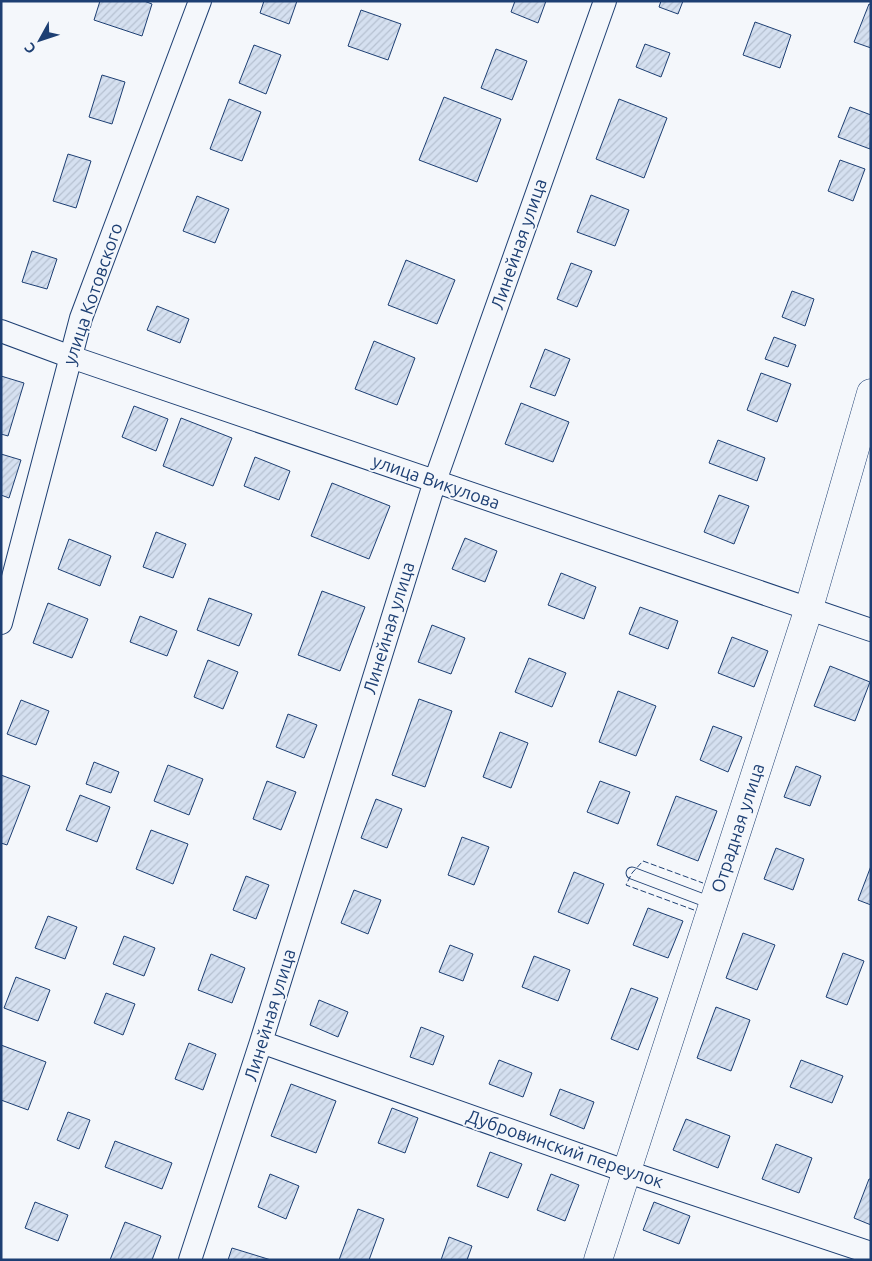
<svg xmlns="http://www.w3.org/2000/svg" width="872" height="1261" viewBox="0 0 872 1261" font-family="Ubuntu,sans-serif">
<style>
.building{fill:url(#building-hatch);stroke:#1d3f73}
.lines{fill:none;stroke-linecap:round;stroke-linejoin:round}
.service-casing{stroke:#1d3f73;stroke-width:13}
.minor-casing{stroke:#1d3f73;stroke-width:24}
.tertiary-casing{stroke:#1d3f73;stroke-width:29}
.service{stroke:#f4f7fb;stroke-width:11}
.minor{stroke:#f4f7fb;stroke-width:22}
.tertiary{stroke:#f4f7fb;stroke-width:28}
.fence{stroke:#1d3f73;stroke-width:1;stroke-dasharray:6 2.5;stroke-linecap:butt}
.labels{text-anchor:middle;stroke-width:4;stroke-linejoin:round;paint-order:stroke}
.street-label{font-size:18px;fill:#1d3f73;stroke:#f4f7fb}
</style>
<defs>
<pattern id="building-hatch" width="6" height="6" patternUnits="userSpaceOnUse" patternTransform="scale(1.25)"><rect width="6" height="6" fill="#d5e0f0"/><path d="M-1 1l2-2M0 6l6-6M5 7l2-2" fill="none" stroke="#b6c1d1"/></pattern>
</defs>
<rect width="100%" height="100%" fill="#f4f7fb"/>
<path class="building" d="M100,1H144L152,4L142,36L94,20Z
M264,1H297L289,24L260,13Z
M515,1H546L538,23L511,12Z
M661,1H683L678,14L659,7Z
M869,4L871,5V48L854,42Z
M361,10L401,24L388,60L348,46Z
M755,22L791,35L780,68L743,55Z
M645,44L670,53L661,77L636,67Z
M254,45L281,55L266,94L239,83Z
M496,49L527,61L512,100L481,88Z
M102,75L125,82L112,124L89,117Z
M444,97L501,119L477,182L419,160Z
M229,99L261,112L242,161L210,149Z
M619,99L667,118L644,178L596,159Z
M850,107L871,115L870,149L838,137Z
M68,154L91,161L76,208L53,201Z
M840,160L865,169L853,201L828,191Z
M591,195L629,210L615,246L577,232Z
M197,196L229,209L215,243L183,231Z
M32,251L57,259L47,289L22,282Z
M406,260L455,280L437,324L388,305Z
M571,263L592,271L577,307L557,299Z
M792,291L814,299L805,326L782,317Z
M157,306L189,319L180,343L147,330Z
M774,337L796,345L788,367L765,359Z
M374,341L415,358L397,405L355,389Z
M545,349L570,359L555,396L530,387Z
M761,373L791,384L777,422L747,410Z
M1,376L24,383L8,436L1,434Z
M521,403L569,422L553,462L505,444Z
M134,406L168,419L156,451L122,437Z
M181,418L232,438L213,486L163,466Z
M718,440L765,458L757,481L709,463Z
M1,454L21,460L9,498L1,495Z
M255,457L290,471L279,500L244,486Z
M332,483L390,506L369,559L311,536Z
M719,495L749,506L734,544L704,532Z
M156,532L186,544L173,578L143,567Z
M465,538L497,551L485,582L452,569Z
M69,539L111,556L100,586L58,569Z
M561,573L596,587L584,619L548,605Z
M322,591L365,607L340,671L298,655Z
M209,598L252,614L239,646L197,630Z
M48,603L88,619L72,658L33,643Z
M640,607L678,621L668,649L629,634Z
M140,616L177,631L167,656L130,642Z
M432,625L465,638L451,674L418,662Z
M732,637L768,651L754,687L718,673Z
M529,658L566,673L552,707L515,692Z
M208,660L238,672L223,709L194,697Z
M830,666L870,682L855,721L814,706Z
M618,691L656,706L636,756L599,742Z
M419,699L452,711L425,787L392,775Z
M21,700L49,711L36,745L7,734Z
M288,714L317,725L304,758L276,747Z
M713,726L742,737L728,772L700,760Z
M500,732L528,743L511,788L483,777Z
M94,762L119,772L111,793L86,784Z
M168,765L203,779L189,815L154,801Z
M796,766L821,776L810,806L784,797Z
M1,775L30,786L7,845L1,843Z
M267,781L296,792L281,830L253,819Z
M600,781L630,792L618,824L587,812Z
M80,795L110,807L97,842L66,830Z
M676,796L717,811L698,861L657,845Z
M376,799L402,809L387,848L361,838Z
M151,830L188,844L173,884L136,869Z
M462,837L489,847L474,885L448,875Z
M776,848L804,859L793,890L764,879Z
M871,866V905L858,900Z
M574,872L604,884L588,924L558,912Z
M246,876L269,885L256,919L233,910Z
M354,890L381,900L368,934L341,923Z
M648,908L683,921L668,958L633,945Z
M48,916L77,927L65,959L35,948Z
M743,933L775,945L757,990L726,978Z
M124,936L155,948L144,976L113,964Z
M450,945L473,954L463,981L439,972Z
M843,953L864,961L847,1005L826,997Z
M211,954L245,968L232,1003L198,990Z
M534,956L570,970L558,1001L522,987Z
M16,977L50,990L38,1021L4,1008Z
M631,988L658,998L638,1050L611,1039Z
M106,993L135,1004L123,1035L94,1023Z
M319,1000L348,1012L338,1037L310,1025Z
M716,1007L750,1020L731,1071L697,1058Z
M421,1027L444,1036L433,1065L410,1057Z
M189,1043L216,1054L203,1090L175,1079Z
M1,1045L46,1062L28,1110L1,1100Z
M499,1060L532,1073L523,1097L489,1084Z
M801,1060L843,1076L832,1103L790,1087Z
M291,1084L336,1101L316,1153L271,1136Z
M560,1089L594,1102L584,1129L550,1115Z
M392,1108L418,1118L405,1153L378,1143Z
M68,1112L90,1120L79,1149L57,1140Z
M686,1119L730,1136L718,1168L673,1150Z
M115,1141L172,1163L162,1189L105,1167Z
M776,1144L812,1158L799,1193L762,1179Z
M490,1152L522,1164L508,1198L477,1186Z
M270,1174L299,1186L286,1219L258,1207Z
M551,1174L579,1185L565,1221L537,1210Z
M869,1179H871V1225L854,1218Z
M35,1202L68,1215L58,1241L25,1228Z
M654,1202L690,1216L679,1244L643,1230Z
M358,1209L384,1219L369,1260H339Z
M125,1222L161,1236L152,1260H110Z
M449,1237L472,1246L467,1260H441Z
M232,1248L271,1260H228Z"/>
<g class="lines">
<g class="service-casing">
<path id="service" d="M632,873L714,904"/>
</g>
<g class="minor-casing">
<path id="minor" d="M1,331L71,357L871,630
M1,623L81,318L200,1
M261,1042L628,1172L871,1253
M190,1260L261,1042L435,481L605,1"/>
</g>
<g class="tertiary-casing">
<path id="tertiary" d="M598,1260L809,608L871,393"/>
</g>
<use href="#service" class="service"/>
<use href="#minor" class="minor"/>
<use href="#tertiary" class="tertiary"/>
<path class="fence" d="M694,910L626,885L632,873L643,861L703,883"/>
</g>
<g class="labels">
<g class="street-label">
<text transform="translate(519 244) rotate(-71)" y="6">Линейная улица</text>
<text transform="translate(93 294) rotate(-71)" y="6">улица Котовского</text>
<text transform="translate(436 482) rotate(19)" y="6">улица Викулова</text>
<text transform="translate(389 628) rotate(-73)" y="6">Линейная улица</text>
<text transform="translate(738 828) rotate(-72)" y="6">Отрадная улица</text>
<text transform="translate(270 1015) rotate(-73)" y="6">Линейная улица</text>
<text transform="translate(565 1149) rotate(19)" y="6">Дубровинский переулок</text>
</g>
</g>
<rect width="872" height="1261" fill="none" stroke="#1d3f73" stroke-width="5"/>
<g transform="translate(40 40) rotate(230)" stroke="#f4f7fb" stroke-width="4" paint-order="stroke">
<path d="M0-4L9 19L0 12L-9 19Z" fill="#1d3f73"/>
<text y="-8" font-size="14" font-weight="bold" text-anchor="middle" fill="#1d3f73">С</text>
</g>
</svg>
